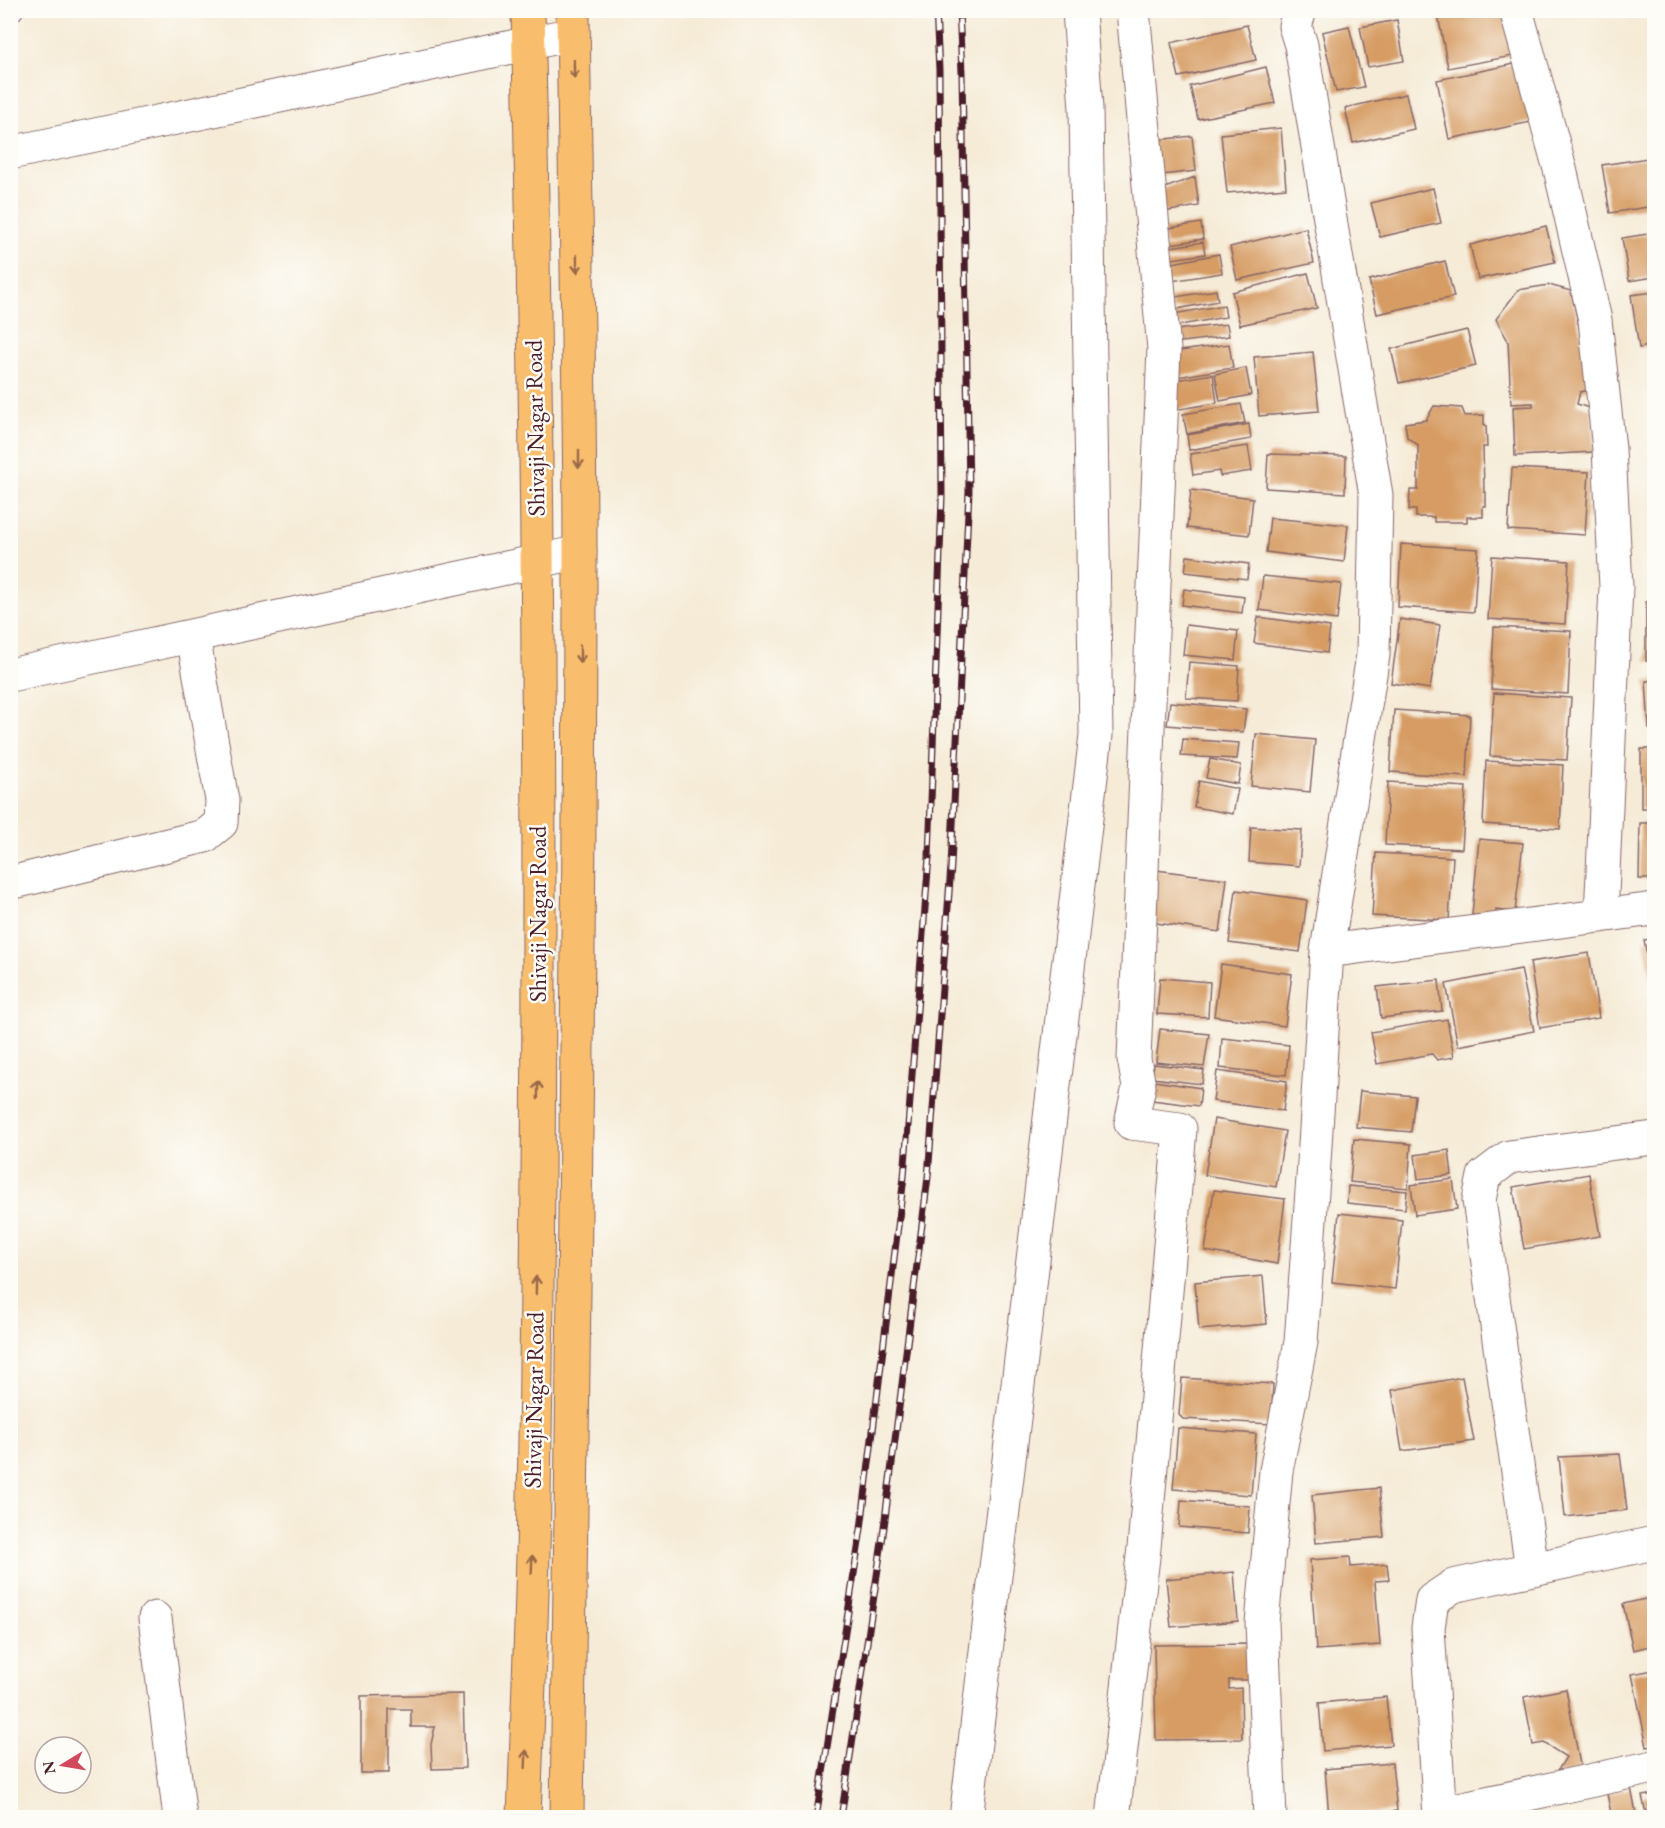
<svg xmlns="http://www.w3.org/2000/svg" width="1665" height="1828" viewBox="0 0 1665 1828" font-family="'EB Garamond',serif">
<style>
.building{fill:#d69c64}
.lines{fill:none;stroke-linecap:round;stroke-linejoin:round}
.service-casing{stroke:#866667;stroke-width:22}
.minor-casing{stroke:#866667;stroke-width:35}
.tertiary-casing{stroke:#866667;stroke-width:35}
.primary-casing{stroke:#866667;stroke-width:35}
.service{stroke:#fff;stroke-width:20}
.minor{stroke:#fff;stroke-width:33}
.tertiary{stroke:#fff;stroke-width:33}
.primary{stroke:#f9be6d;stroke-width:33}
.rail-casing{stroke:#4a1f2b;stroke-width:7}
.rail{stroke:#fdfcf7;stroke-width:4.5;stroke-dasharray:14;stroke-linecap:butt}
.oneway{stroke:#996749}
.labels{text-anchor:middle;stroke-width:5;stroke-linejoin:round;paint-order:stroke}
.street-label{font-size:24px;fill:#4a1f2b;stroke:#fdfcf7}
</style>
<rect width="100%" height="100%" fill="#fdfcf7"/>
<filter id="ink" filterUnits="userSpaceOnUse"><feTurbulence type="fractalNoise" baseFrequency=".0167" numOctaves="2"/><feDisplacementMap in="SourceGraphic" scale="12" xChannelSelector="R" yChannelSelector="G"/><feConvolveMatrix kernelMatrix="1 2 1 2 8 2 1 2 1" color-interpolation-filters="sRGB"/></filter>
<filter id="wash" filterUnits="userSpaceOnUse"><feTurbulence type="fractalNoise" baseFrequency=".008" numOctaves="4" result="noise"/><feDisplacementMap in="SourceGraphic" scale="24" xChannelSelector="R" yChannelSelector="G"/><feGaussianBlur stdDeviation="1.35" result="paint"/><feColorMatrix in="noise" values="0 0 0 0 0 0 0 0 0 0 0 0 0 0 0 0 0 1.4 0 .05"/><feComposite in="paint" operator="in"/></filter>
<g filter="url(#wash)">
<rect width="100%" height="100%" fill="#f5ebd7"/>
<g id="blocks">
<path class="building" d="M1437,10H1505L1513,56L1448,68Z
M1397,20L1404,61L1368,67L1360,27Z
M1247,25L1256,60L1179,77L1171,43Z
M1349,26L1364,87L1336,92L1322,32Z
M1519,63L1531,122L1449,139L1437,80Z
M1266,67L1275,103L1198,119L1190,86Z
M1406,94L1414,129L1353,143L1345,108Z
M1281,128L1286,188L1227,193L1221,134Z
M1192,136L1196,171L1153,176L1149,141Z
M1654,157V206L1610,213L1602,165Z
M1195,177L1199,206L1164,212L1159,190Z
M1433,188L1441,223L1380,237L1371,203Z
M1201,223L1203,239L1165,245L1163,229Z
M1546,226L1555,262L1478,279L1470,245Z
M1306,228L1314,263L1237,280L1230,247Z
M1654,233V277L1629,281L1622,238Z
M1203,242L1205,254L1166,260L1164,248Z
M1219,254L1222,273L1165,282L1162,265Z
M1445,261L1454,297L1377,314L1369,280Z
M1308,273L1317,308L1240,325L1232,292Z
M1549,285L1571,291L1593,389L1580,392L1577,404L1592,409L1594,452L1515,456L1513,407L1533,406V403L1511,404L1508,341L1496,319L1518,290Z
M1216,290L1218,301L1172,310L1170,298Z
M1654,292V345L1639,348L1631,295Z
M1224,305L1226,317L1175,326L1173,314Z
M1227,324L1229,336L1175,343L1176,330Z
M1467,330L1476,366L1399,383L1391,349Z
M1229,344L1233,368L1171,378L1167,353Z
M1313,352L1319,411L1259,416L1254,357Z
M1246,368L1251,395L1220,401L1215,374Z
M1213,374L1217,403L1174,410L1169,381Z
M1241,404L1245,423L1187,434L1183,414Z
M1434,406L1462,408L1465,416L1484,415V425H1486L1487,447H1483L1484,492H1486V506H1483V517H1467V522H1434V517H1416V510H1409L1410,490H1418V445L1407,437L1405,423L1426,420Z
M1249,424L1251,439L1189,450L1187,435Z
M1248,446L1252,471L1220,476L1219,471L1193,475L1190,454Z
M1268,454L1346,456L1345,493L1266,488Z
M1512,468L1589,472L1585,535L1508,530Z
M1191,490L1253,498L1249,535L1187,528Z
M1270,518L1348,525L1344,562L1266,552Z
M1401,544L1478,549L1474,612L1398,607Z
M1187,556L1249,564L1247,579L1185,572Z
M1492,556L1569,561L1565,624L1488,619Z
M1263,576L1341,584L1337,620L1259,610Z
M1184,589L1244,597L1242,613L1182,605Z
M1646,602H1654V661H1646Z
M1258,617L1330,627L1327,653L1254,643Z
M1400,619L1440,625L1430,689L1391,683Z
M1186,625L1238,631L1235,660L1183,655Z
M1494,627L1571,631L1568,694L1491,689Z
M1189,662L1239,666L1237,701L1186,698Z
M1654,680V729H1649L1646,681Z
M1494,693L1571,698L1567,760L1490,756Z
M1170,702L1246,709L1243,732L1167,725Z
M1394,710L1470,715L1467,777L1390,772Z
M1256,734L1315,740L1310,792L1251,786Z
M1183,739L1239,743L1237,759L1181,756Z
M1641,749H1654V808H1641Z
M1210,759L1241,765L1238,784L1206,778Z
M1486,761L1563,765L1560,829L1483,824Z
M1199,781L1238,789L1233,814L1194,807Z
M1388,782L1466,787L1462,849L1385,845Z
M1640,823H1654V879H1639Z
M1251,827L1302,830L1299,866L1249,862Z
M1479,839L1523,843L1515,912L1496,910L1495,917L1472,915Z
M1376,853L1453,857L1449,920L1372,916Z
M1156,870L1227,879L1220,932L1149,922Z
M1236,890L1307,900L1300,952L1229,943Z
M1654,938V987L1653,988L1644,940Z
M1589,953L1599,1018L1540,1028L1530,962Z
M1221,964L1292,974L1285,1026L1214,1016Z
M1521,969L1534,1031L1458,1046L1446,984Z
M1160,978L1210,982L1208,1017L1157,1014Z
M1439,980L1442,1011L1381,1018L1377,987Z
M1447,1019L1454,1057L1437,1060L1432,1054L1377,1064L1371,1032Z
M1160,1029L1209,1034L1204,1067L1156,1062Z
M1222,1038L1289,1045L1286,1075L1220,1068Z
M1154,1064L1204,1070L1202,1084L1152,1078Z
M1217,1071L1287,1081L1283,1111L1213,1101Z
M1154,1081L1201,1088L1199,1106L1152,1100Z
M1360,1091L1415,1096L1411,1132L1356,1127Z
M1214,1119L1285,1131L1276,1187L1205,1175Z
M1354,1139L1411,1144L1408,1188L1350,1182Z
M1449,1150L1452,1175L1418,1179L1415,1155Z
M1589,1174L1600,1236L1524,1249L1513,1187Z
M1453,1179L1457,1209L1415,1215L1411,1185Z
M1348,1186L1407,1191L1405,1209L1347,1203Z
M1214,1190L1285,1199L1277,1264L1205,1251Z
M1339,1213L1402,1220L1395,1289L1332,1282Z
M1263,1276L1267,1324L1199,1330L1195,1282Z
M1462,1377L1474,1441L1402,1451L1392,1390Z
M1182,1378L1273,1384L1271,1424L1183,1419L1179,1415Z
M1178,1428L1256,1434L1251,1495L1173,1489Z
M1620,1454L1627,1510L1565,1517L1559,1457Z
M1379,1488L1384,1537L1316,1543L1312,1495Z
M1181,1500L1250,1506L1248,1533L1179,1527Z
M1350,1557L1351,1567L1387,1564L1389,1580L1375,1581L1380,1645L1316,1650L1310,1560Z
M1234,1572L1238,1621L1171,1627L1166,1579Z
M1654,1597V1645L1633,1650L1623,1604Z
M1253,1644L1254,1680H1229V1689L1241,1688L1242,1739L1156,1740L1154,1645Z
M1654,1670V1746L1647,1747L1632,1674Z
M1566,1689L1581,1770L1555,1775L1566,1757L1544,1743L1533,1745L1524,1697Z
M463,1694L465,1768L432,1769L431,1744L435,1727H411V1709H389V1773H361V1696Z
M1386,1697L1391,1745L1323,1751L1319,1703Z
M1392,1763L1397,1811L1329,1817L1325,1769Z
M1631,1788L1637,1818H1612L1607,1794Z
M1654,1794V1818H1647L1642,1796Z"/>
</g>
</g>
<g filter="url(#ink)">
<use href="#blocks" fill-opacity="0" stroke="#866667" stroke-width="1.5"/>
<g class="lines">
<g class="service-casing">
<path id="service" d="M10,11L13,10"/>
</g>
<g class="minor-casing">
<path id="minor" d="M1516,10L1560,169L1595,320L1609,449L1616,587L1601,916
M10,153L573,34
M10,675L580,552
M10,883L205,836L221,823L222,800L193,636
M1327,951L1654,909
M1532,1569L1479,1200L1484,1176L1509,1157L1654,1138
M155,1618L180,1818
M1440,1813L1654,1767
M1113,1818L1144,1548L1180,1129L1131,1123L1139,1087L1134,1059L1164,349L1133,10
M1270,1818L1262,1623L1276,1471L1301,1342L1313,1178L1327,951L1373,655L1376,495L1301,45L1295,26L1300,10
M1440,1818L1428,1628L1432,1600L1453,1586L1654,1543"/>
</g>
<g class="tertiary-casing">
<path id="tertiary" d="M966,1818L1096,735L1086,109L1079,10"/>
</g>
<g class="primary-casing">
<path id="primary" d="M524,1818C527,1730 531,1642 533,1554C543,1040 540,525 528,10
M567,1818C572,1397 580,976 580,555C580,374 575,192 573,10"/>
</g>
<use href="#service" class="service"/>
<use href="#minor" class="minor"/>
<use href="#tertiary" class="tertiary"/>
<use href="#primary" class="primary"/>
<g class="rail-casing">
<path id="rail" d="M816,1818L861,1529L904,1177L929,857L942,497L939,70L936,10
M841,1818L883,1535L928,1177L951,866L969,491L962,72L959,10"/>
</g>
<use href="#rail" class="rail"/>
</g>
<defs><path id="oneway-shaft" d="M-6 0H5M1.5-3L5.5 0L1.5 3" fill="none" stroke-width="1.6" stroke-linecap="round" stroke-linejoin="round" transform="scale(1.5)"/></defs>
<g class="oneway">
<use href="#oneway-shaft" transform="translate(574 69) rotate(89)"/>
<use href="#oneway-shaft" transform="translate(577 264) rotate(89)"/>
<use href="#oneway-shaft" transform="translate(579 459) rotate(90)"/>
<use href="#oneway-shaft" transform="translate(580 654) rotate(90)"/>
<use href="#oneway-shaft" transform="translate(538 1090) rotate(-89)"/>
<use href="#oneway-shaft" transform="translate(536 1285) rotate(-89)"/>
<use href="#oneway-shaft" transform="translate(532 1564) rotate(-88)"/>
<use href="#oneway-shaft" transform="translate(526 1759) rotate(-88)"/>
</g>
</g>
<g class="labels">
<g class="street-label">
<text transform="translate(535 428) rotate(-91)" y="8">Shivaji Nagar Road</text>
<text transform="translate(538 914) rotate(-90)" y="8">Shivaji Nagar Road</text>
<text transform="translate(534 1400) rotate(-89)" y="8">Shivaji Nagar Road</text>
</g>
</g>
<rect width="1665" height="1828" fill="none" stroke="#fdfcf7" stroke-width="36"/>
<g transform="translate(63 1765) rotate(259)"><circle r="28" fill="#fdfcf7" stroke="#b5a4a5" stroke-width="1.5"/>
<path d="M0-4.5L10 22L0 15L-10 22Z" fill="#d1495b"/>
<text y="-9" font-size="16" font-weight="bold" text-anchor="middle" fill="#4a1f2b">N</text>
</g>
</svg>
